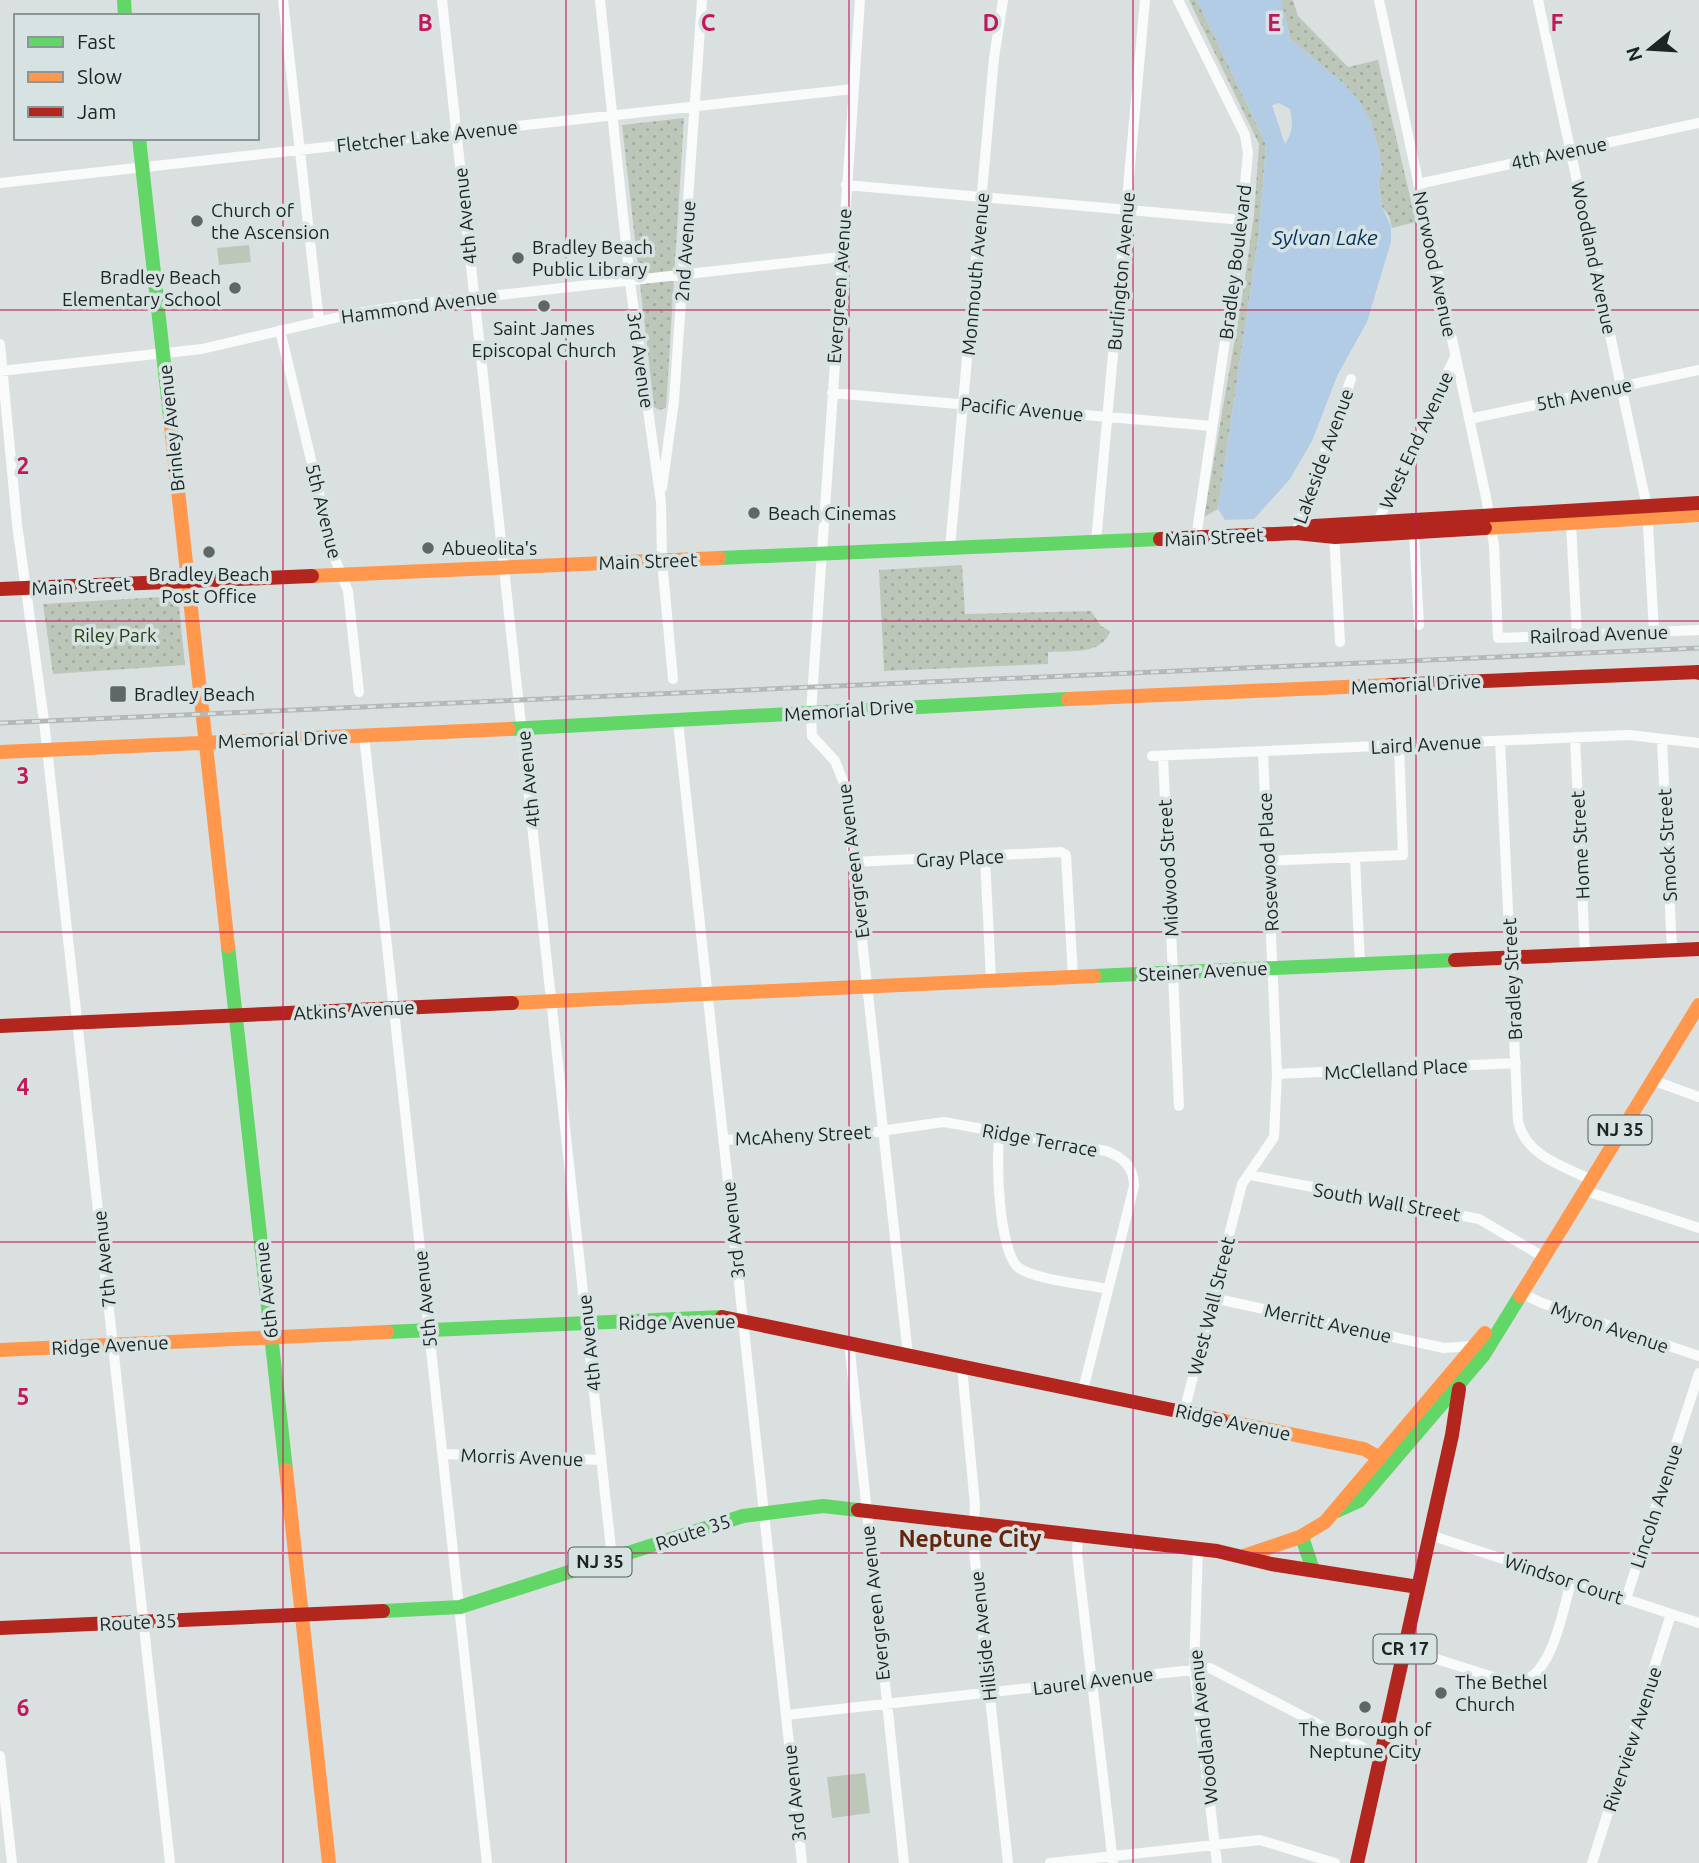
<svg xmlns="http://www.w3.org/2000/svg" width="1699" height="1863" viewBox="0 0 1699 1863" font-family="Ubuntu,sans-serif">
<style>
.grass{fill:#bdc7b9}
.park{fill:url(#park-dots)}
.water{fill:#b3cce6;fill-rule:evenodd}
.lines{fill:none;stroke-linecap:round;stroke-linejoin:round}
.street{stroke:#f9fafa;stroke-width:10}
.fast{stroke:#63d668;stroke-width:14}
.slow{stroke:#ff974d;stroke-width:14}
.jam{stroke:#b3261e;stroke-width:14}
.rail-casing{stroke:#b6b8b8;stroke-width:5}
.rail{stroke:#d7e3e2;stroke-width:2.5;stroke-dasharray:8;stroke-linecap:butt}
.grid{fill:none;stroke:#c2185b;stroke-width:2;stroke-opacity:0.55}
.poi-dot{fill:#606565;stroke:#d7e3e2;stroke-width:2.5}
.labels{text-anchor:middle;stroke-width:7;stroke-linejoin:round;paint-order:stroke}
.shield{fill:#d7e3e2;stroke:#565d5c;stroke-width:2}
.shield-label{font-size:18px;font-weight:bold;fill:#1e2323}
.street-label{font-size:19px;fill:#1e2323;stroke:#d7e3e2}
.poi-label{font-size:19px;fill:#1e2323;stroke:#d7e3e2;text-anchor:start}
.park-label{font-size:19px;fill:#293e0f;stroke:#d7e3e2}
.water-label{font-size:21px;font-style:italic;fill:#00305e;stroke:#d7e3e2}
.quarter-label{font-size:23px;font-weight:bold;fill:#65240c;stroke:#d7e3e2}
.grid-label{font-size:23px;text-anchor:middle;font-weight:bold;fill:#c2185b;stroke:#d7e3e2;stroke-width:7;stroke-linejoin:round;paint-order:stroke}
</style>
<defs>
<pattern id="park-dots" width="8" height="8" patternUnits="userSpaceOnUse" patternTransform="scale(1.75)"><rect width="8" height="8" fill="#bdc7b9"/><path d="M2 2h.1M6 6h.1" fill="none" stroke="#a2ab9f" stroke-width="1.8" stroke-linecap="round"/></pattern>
</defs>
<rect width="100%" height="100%" fill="#dae0e0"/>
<path class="grass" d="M249,245L251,262L219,265L217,248Z
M865,1773L870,1813L832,1818L827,1777Z"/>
<path class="park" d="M1189,0H1197L1266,144L1259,233L1218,509L1204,517L1243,292L1254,215L1259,144Z
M1281,0H1293L1298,16L1348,67L1378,60L1416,222L1392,228L1389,216L1382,207L1378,180L1382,168L1370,120L1343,83L1290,39Z
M684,118L666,408L659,410L654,407L622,125Z
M962,565L965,614L1091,611L1101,626L1110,631C1102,656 1069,650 1048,652V664L884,671L879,570Z
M178,596L185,665L53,674L43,604Z"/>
<path class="water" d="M1197,0H1281L1290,39L1343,83L1359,100L1370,120L1379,149L1382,173L1378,180L1382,207L1391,226V242L1367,322L1338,374L1312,441L1290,479L1254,519L1225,520L1218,509L1259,233L1266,144ZM1279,103L1290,109C1293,123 1293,132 1285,144L1272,105Z"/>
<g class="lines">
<path class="street" d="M283,0L319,321
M442,0L612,1558
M600,0L631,290L661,502L662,561L673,679
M860,0L811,712L812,736L835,761L845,786L908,1355
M1178,0L1245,135L1248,153L1239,246L1196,538
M1379,0L1486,497L1494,545L1498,638L1699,630
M1538,0L1647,507L1654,632
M0,183L853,89
M1418,184L1699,123
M846,185L1242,220
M280,330L334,556L348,591L359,692
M0,344L17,524L44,721L170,1863
M0,371L202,349L352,314L409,305L841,257
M832,393L1212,426
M1469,419L1699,370
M662,488L674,401L702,0
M1377,523L1455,357
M1571,524L1577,635
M1414,532L1419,625
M1296,533L1351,379
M1334,533L1340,642
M1096,542L1145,0
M950,548L994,58L1003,0
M678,722L802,1863
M364,735L487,1863
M1575,737L1585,954
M1662,740L1672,950
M1500,741L1518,1121C1525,1155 1562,1166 1590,1179
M1152,756L1629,735L1699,743
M1163,756L1179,1106
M985,857L991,980
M1355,858L1360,964
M1267,861L1403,855L1399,746
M853,862L1061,852L1066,855L1073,977
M1277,1074L1516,1063
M1652,1080L1699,1097
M1000,1133C995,1157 999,1254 1019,1268C1037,1280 1085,1284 1108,1289
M723,1140L866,1133L944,1122L1106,1151C1123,1157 1134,1167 1134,1186L1083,1390
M1250,1175L1479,1219L1542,1256
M1583,1190L1699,1228
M1523,1294L1542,1303L1699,1356
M1213,1298L1444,1348L1472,1346
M849,1342L904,1863
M962,1367L975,1505L973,1542L1008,1863
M1184,1412L1242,1184L1274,1137L1277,1074L1263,752
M443,1454L601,1460
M1430,1535L1699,1623
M1078,1537L1077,1553L1113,1863
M1198,1549L1194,1670L1217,1863
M1626,1599L1699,1373
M1405,1649L1512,1683C1552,1684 1562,1612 1571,1582
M786,1715L1210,1668L1381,1757
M0,1756L12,1863
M1050,1863L1260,1840L1335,1863
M1592,1863L1671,1614"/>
<path class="fast" d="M124,0L125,16
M139,138L170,417
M719,558L1160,539
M509,729L1068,699
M228,946L286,1470
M1094,976L1455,960
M387,1332L722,1317
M1337,1511L1359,1501L1483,1356L1520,1296
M1302,1537L1313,1570
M383,1611L460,1607L743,1516L823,1506L858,1510"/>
<path class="slow" d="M170,417L228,946
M1485,528L1699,515
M312,576L719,558
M1068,699L1390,685
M0,752L509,729
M512,1003L1094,976
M1520,1296L1699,1005
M0,1350L387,1332
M1221,1420L1364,1449L1380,1458
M286,1470L329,1863
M1244,1556L1300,1537L1325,1522L1485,1333"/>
<path class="jam" d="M1297,533L1314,526L1699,503
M1160,539L1296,533L1335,537L1485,528
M0,589L312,576
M1697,672L1699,673
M1390,685L1699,672
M1455,960L1699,949
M0,1026L512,1003
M722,1317L1221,1420
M858,1510L1217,1551L1271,1564L1418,1587
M0,1628L383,1611
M1357,1863L1452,1435L1459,1389"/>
<g class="rail-casing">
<path id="rail" d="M0,723L1699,648"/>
</g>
<use href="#rail" class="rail"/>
</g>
<path class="grid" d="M283,0V1863M566,0V1863M849,0V1863M1133,0V1863M1416,0V1863M0,310H1699M0,621H1699M0,932H1699M0,1242H1699M0,1553H1699"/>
<g class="poi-dot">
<circle cx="197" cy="221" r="7"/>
<circle cx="518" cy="258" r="7"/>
<circle cx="235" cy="288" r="7"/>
<circle cx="544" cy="306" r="7"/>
<circle cx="754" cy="513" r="7"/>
<circle cx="428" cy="548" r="7"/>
<circle cx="209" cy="552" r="7"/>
<rect x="109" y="685" width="18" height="18" rx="3.5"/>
<circle cx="1441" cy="1693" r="7"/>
<circle cx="1365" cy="1707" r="7"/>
</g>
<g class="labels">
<g class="shield">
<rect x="1588.5" y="1115.5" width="63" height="29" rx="5"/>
<rect x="568.5" y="1547.5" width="63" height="29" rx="5"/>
<rect x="1373.5" y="1634.5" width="63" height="29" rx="5"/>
</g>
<g class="shield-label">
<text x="1620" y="1136">NJ 35</text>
<text x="600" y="1568">NJ 35</text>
<text x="1405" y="1655">CR 17</text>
</g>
<g class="street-label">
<text transform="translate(427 136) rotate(-6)" y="7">Fletcher Lake Avenue</text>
<text transform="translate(1559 153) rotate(-12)" y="7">4th Avenue</text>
<text transform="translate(465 216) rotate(-96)" y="7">4th Avenue</text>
<text transform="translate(685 251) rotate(-86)" y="7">2nd Avenue</text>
<text transform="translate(1594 258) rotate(78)" y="7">Woodland Avenue</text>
<text transform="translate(1235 262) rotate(-83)" y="7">Bradley Boulevard</text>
<text transform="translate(1435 264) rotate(78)" y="7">Norwood Avenue</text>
<text transform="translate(1121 271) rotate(-85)" y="7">Burlington Avenue</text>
<text transform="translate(975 274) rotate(-85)" y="7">Monmouth Avenue</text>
<text transform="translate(839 286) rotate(-86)" y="7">Evergreen Avenue</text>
<text transform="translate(419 306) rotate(-8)" y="7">Hammond Avenue</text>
<text transform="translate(641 360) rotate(82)" y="7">3rd Avenue</text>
<text transform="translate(1584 394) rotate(-12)" y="7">5th Avenue</text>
<text transform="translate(1022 409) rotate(5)" y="7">Pacific Avenue</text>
<text transform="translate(171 428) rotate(-96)" y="7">Brinley Avenue</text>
<text transform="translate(1416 440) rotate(-65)" y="7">West End Avenue</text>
<text transform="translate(1323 456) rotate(-70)" y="7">Lakeside Avenue</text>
<text transform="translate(324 511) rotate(76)" y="7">5th Avenue</text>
<text transform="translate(1214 537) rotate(-3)" y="7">Main Street</text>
<text transform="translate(648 561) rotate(-2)" y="7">Main Street</text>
<text transform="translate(81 586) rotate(-3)" y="7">Main Street</text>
<text transform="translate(1599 634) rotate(-2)" y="7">Railroad Avenue</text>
<text transform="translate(1416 684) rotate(-3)" y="7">Memorial Drive</text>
<text transform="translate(849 710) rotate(-4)" y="7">Memorial Drive</text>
<text transform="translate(283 739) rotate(-2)" y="7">Memorial Drive</text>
<text transform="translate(1426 744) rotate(-3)" y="7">Laird Avenue</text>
<text transform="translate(528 779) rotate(-96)" y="7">4th Avenue</text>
<text transform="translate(1580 845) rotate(-93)" y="7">Home Street</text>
<text transform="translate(1667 845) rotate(-93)" y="7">Smock Street</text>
<text transform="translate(960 858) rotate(-3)" y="7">Gray Place</text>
<text transform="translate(853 861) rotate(-97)" y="7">Evergreen Avenue</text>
<text transform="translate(1268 862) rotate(-93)" y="7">Rosewood Place</text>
<text transform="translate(1168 868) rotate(-93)" y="7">Midwood Street</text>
<text transform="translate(1203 971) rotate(-3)" y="7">Steiner Avenue</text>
<text transform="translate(1512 979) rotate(-93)" y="7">Bradley Street</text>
<text transform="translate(354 1010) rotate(-3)" y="7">Atkins Avenue</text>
<text transform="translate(1396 1069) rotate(-3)" y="7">McClelland Place</text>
<text transform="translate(803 1135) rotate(-3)" y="7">McAheny Street</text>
<text transform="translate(1040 1140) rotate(10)" y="7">Ridge Terrace</text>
<text transform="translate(1387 1202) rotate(10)" y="7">South Wall Street</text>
<text transform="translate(733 1230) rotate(-96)" y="7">3rd Avenue</text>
<text transform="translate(104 1259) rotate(-96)" y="7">7th Avenue</text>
<text transform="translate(266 1290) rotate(-96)" y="7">6th Avenue</text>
<text transform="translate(425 1299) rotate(-96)" y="7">5th Avenue</text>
<text transform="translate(1211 1306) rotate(-76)" y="7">West Wall Street</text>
<text transform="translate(677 1322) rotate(-1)" y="7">Ridge Avenue</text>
<text transform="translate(1328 1323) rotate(12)" y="7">Merritt Avenue</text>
<text transform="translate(1610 1327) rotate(19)" y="7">Myron Avenue</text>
<text transform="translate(589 1343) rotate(-96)" y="7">4th Avenue</text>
<text transform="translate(110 1345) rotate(-3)" y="7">Ridge Avenue</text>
<text transform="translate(1233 1422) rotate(12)" y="7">Ridge Avenue</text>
<text transform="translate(522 1457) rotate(2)" y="7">Morris Avenue</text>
<text transform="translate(1656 1506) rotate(-72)" y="7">Lincoln Avenue</text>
<text transform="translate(693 1532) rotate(-18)" y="7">Route 35</text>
<text transform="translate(1564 1579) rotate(18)" y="7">Windsor Court</text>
<text transform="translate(875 1603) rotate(-96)" y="7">Evergreen Avenue</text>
<text transform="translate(138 1622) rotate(-3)" y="7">Route 35</text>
<text transform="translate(983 1636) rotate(-96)" y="7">Hillside Avenue</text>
<text transform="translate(1093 1681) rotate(-7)" y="7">Laurel Avenue</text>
<text transform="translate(1203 1727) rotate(-96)" y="7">Woodland Avenue</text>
<text transform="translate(1632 1739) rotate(-72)" y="7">Riverview Avenue</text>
<text transform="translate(794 1793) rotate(-96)" y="7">3rd Avenue</text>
</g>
<g class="poi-label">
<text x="211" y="217">Church of<tspan x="211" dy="22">the Ascension</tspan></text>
<text x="532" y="254">Bradley Beach<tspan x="532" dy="22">Public Library</tspan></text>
<text x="221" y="284" text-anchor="end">Bradley Beach<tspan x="221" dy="22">Elementary School</tspan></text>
<text x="544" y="335" text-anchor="middle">Saint James<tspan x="544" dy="22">Episcopal Church</tspan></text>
<text x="768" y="520">Beach Cinemas</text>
<text x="442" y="555">Abueolita's</text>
<text x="209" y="581" text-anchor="middle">Bradley Beach<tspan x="209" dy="22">Post Office</tspan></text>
<text x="134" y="701">Bradley Beach</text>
<text x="1455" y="1689">The Bethel<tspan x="1455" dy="22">Church</tspan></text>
<text x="1365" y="1736" text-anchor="middle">The Borough of<tspan x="1365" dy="22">Neptune City</tspan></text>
</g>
<g class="park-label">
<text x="115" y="642">Riley Park</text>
</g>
<g class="water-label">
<text x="1325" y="245">Sylvan Lake</text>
</g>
<g class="quarter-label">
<text x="970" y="1547">Neptune City</text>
</g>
</g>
<g class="grid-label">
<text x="425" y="31">B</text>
<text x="708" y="31">C</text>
<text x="991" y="31">D</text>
<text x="1274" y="31">E</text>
<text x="1557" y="31">F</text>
<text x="23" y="474">2</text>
<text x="23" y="784">3</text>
<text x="23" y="1095">4</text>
<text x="23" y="1405">5</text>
<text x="23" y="1716">6</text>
</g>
<rect x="14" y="14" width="245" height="126" fill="#d7e3e2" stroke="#8d9696" stroke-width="2"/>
<rect x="28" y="37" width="35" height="10" fill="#63d668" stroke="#8d9696" stroke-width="2"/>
<text x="77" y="49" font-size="21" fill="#1e2323">Fast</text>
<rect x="28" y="72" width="35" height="10" fill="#ff974d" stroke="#8d9696" stroke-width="2"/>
<text x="77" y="84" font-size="21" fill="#1e2323">Slow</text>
<rect x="28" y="107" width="35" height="10" fill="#b3261e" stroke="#8d9696" stroke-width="2"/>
<text x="77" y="119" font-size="21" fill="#1e2323">Jam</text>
<g transform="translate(1650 49) rotate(252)" stroke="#d7e3e2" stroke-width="5" paint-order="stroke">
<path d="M0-5L12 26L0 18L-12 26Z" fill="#1e2323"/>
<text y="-10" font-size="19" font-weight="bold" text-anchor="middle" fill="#1e2323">N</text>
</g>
</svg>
